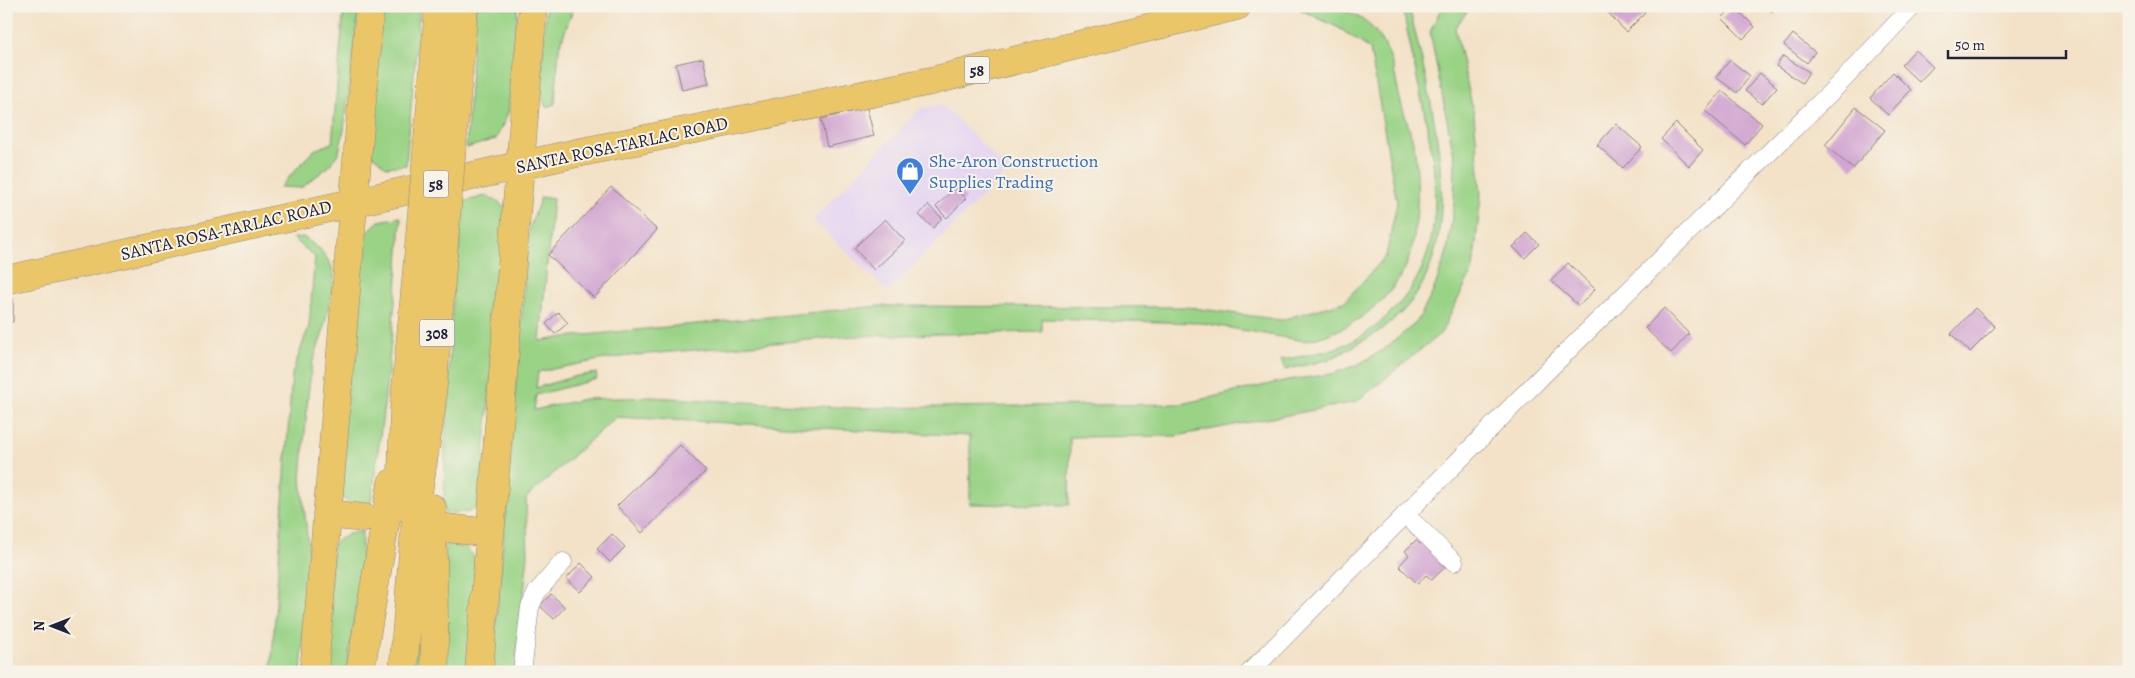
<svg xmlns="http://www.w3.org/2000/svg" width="2135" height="678" viewBox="0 0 2135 678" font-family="Alegreya,serif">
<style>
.built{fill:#e3d3f3}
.green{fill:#9ad386;stroke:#5e7a60}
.building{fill:#d2a6d2}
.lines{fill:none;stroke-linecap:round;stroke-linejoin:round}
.street-casing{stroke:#8a8282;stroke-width:19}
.highway-casing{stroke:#8a8282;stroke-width:29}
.street{stroke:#fff;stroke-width:18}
.highway{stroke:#eac669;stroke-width:28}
.highway-bridge-casing{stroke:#8a8282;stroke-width:29;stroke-linecap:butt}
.highway-bridge{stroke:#eac669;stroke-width:28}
.labels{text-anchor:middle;stroke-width:4;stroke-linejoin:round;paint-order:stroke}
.shield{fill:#f7f3e8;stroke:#62616f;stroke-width:1}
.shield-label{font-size:16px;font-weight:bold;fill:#22223b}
.street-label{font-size:18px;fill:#22223b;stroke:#f7f3e8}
.shop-label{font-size:18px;fill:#366cbe;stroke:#f7f3e8;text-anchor:start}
</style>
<rect width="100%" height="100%" fill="#f7f3e8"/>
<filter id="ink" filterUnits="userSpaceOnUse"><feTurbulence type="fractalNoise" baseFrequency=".02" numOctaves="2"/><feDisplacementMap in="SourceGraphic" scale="10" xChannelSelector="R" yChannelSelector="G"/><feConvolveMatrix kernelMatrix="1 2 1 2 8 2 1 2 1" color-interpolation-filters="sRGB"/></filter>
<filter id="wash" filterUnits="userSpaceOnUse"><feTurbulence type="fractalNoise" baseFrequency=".0096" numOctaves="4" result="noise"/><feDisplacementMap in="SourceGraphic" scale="20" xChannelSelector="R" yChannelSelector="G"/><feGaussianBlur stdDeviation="1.12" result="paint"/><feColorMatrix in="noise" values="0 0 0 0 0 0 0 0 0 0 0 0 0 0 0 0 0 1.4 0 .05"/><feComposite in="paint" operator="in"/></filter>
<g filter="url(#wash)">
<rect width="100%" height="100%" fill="#f3e2c8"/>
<path class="built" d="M942,105L1008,170L888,291L813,220L921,108Z"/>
<path class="green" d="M344,6H359L344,130L339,152L328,167L301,188L280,187L314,150L332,143Z
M379,6H420L406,165L386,167L369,152Z
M475,6H518L508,113L496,139L466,148Z
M546,6H574L559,48L555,104L546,107L540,93Z
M1319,6C1340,6 1363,16 1376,32C1393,51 1395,80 1401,103C1406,119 1412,135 1415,151C1419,184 1419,238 1405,268C1387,306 1344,334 1304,341L1202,323L1042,319V332L854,336L637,355L599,360L538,372L536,388L572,377L596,373L597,379L536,395L534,410L584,399L651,397L856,408L1181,404L1288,380L1332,374L1359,364L1383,350L1417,322L1433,292L1447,252L1454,203L1455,162L1430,32L1442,6H1471L1455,28L1474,115L1481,195L1473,269L1441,333L1356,402L1176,436L1070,437L1069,505L970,504V436L616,417L526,498L528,556L515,672H492L527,251L530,226L541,197L553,199L540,341L565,337L878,306L1187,307L1281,320L1344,302L1386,256L1397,203L1370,49L1339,28L1301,10Z
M1402,6H1409C1429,95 1474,238 1402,312C1387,327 1371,337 1352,347C1345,351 1337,356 1329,359C1315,364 1299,366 1285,370L1281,360C1305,356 1329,352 1351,342C1366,335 1379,324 1390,313C1454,253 1436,163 1419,88C1413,61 1408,33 1402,6Z
M486,196L498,201L505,209L504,247L479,505L469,512L444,513L445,447L455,252L459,251L462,202Z
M401,217C396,315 384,412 370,510L351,505L336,492L361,238L379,221Z
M303,237L320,249L330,263L334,274L333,289L322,335L312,364L308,395L301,479L309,553L301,672H271L292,374L309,326L315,257L293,238Z
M362,531L361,577L346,672H323L333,543L349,534Z
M446,539L461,543L476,558L468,672H443Z
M421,591L422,672H413Z"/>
<g id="blocks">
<path class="building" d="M1602,6H1639L1645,13L1626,32Z
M1734,6L1755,27L1743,39L1722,18Z
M1764,6H1776L1772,12Z
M1793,34L1815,52L1807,63L1784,45Z
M1915,50L1933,67L1919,82L1901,65Z
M1783,56L1809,72L1802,83L1776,66Z
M703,58L709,84L682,90L676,64Z
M1730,60L1750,76L1737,93L1716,77Z
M1893,72L1911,90L1888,115L1870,98Z
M1760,73L1777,87L1762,104L1745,91Z
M1722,91L1762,124L1745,145L1705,111Z
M1856,107L1885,130L1853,169L1825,145Z
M867,108L874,136L827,147L821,119Z
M1676,123L1703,150L1689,166L1661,139Z
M1616,124L1642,147L1623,168L1597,145Z
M611,187L657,230L594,298L548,255Z
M955,187L966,198L947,218L936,207Z
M928,205L942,218L933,228L919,215Z
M885,219L905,241L874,270L854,248Z
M1527,233L1539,244L1525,258L1513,247Z
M1568,263L1595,289L1579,306L1551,281Z
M13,298V322H6V299Z
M1664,308L1689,334L1671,353L1645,328Z
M1975,308L1995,327L1970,352L1951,334Z
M558,312L568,323L555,334L546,324Z
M680,445L706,471L642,533L617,506Z
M612,534L625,547L610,562L597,549Z
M1425,539L1442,556L1439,560L1445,567L1432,580L1426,575L1418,584L1399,566L1409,555L1405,551L1416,540L1420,544Z
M581,563L595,577L580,592L566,579Z
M551,594L565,607L554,619L540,606Z"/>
</g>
</g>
<g filter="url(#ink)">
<use href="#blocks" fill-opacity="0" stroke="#8a8282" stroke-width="1"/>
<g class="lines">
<g class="street-casing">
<path id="street" d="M1405,514L1454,562
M522,672L530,607L537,592L563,562
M1250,672L1543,375L1840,83L1913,6"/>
</g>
<g class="highway-casing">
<path id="highway" d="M454,123L464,6
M429,128L439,6
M6,280L572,154L931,81L1237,6
M401,506L404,410L418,259
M432,508L435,672
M327,514L364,518
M447,528L490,533
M314,672L370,6
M360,672L392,483
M403,672L418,493L431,411L443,255
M479,672L533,6"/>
</g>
<use href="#street" class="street"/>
<use href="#highway" class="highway"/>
<g class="highway-bridge-casing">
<path id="highway-bridge" d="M443,255L454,123
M418,259L429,128"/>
</g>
<use href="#highway-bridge" class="highway-bridge"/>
</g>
</g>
<defs>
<g id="shop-pin" transform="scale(1.4375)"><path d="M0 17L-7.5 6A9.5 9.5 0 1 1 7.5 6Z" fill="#3f7fe0" stroke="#f7f3e8"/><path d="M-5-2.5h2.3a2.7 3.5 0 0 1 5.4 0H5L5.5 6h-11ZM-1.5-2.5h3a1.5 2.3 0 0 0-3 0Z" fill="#fff"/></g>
</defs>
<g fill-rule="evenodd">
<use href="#shop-pin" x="910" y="171"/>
</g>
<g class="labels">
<g class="shield">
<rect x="964.5" y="56.5" width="25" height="27" rx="4"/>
<rect x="423.5" y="170.5" width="25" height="27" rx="4"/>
<rect x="419.5" y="319.5" width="35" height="27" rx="4"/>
</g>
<g class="shield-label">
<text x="977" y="76">58</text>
<text x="436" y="190">58</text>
<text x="437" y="339">308</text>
</g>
<g class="street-label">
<text transform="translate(622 145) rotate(-12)" y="6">SANTA ROSA-TARLAC ROAD</text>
<text transform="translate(226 230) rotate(-13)" y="6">SANTA ROSA-TARLAC ROAD</text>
</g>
<g class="shop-label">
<text x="929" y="167">She-Aron Construction<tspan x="929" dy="21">Supplies Trading</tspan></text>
</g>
</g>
<rect width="2135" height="678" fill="none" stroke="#f7f3e8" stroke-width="25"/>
<g transform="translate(52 626) rotate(270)" stroke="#f7f3e8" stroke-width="4" paint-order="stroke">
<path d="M0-4L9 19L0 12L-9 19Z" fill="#22223b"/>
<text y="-8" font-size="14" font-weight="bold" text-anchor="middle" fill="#22223b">N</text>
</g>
<path d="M1948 50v8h118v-8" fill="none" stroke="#22223b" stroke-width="2.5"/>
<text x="1955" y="50" font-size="15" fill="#22223b" stroke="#f7f3e8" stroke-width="4" paint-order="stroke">50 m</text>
</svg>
